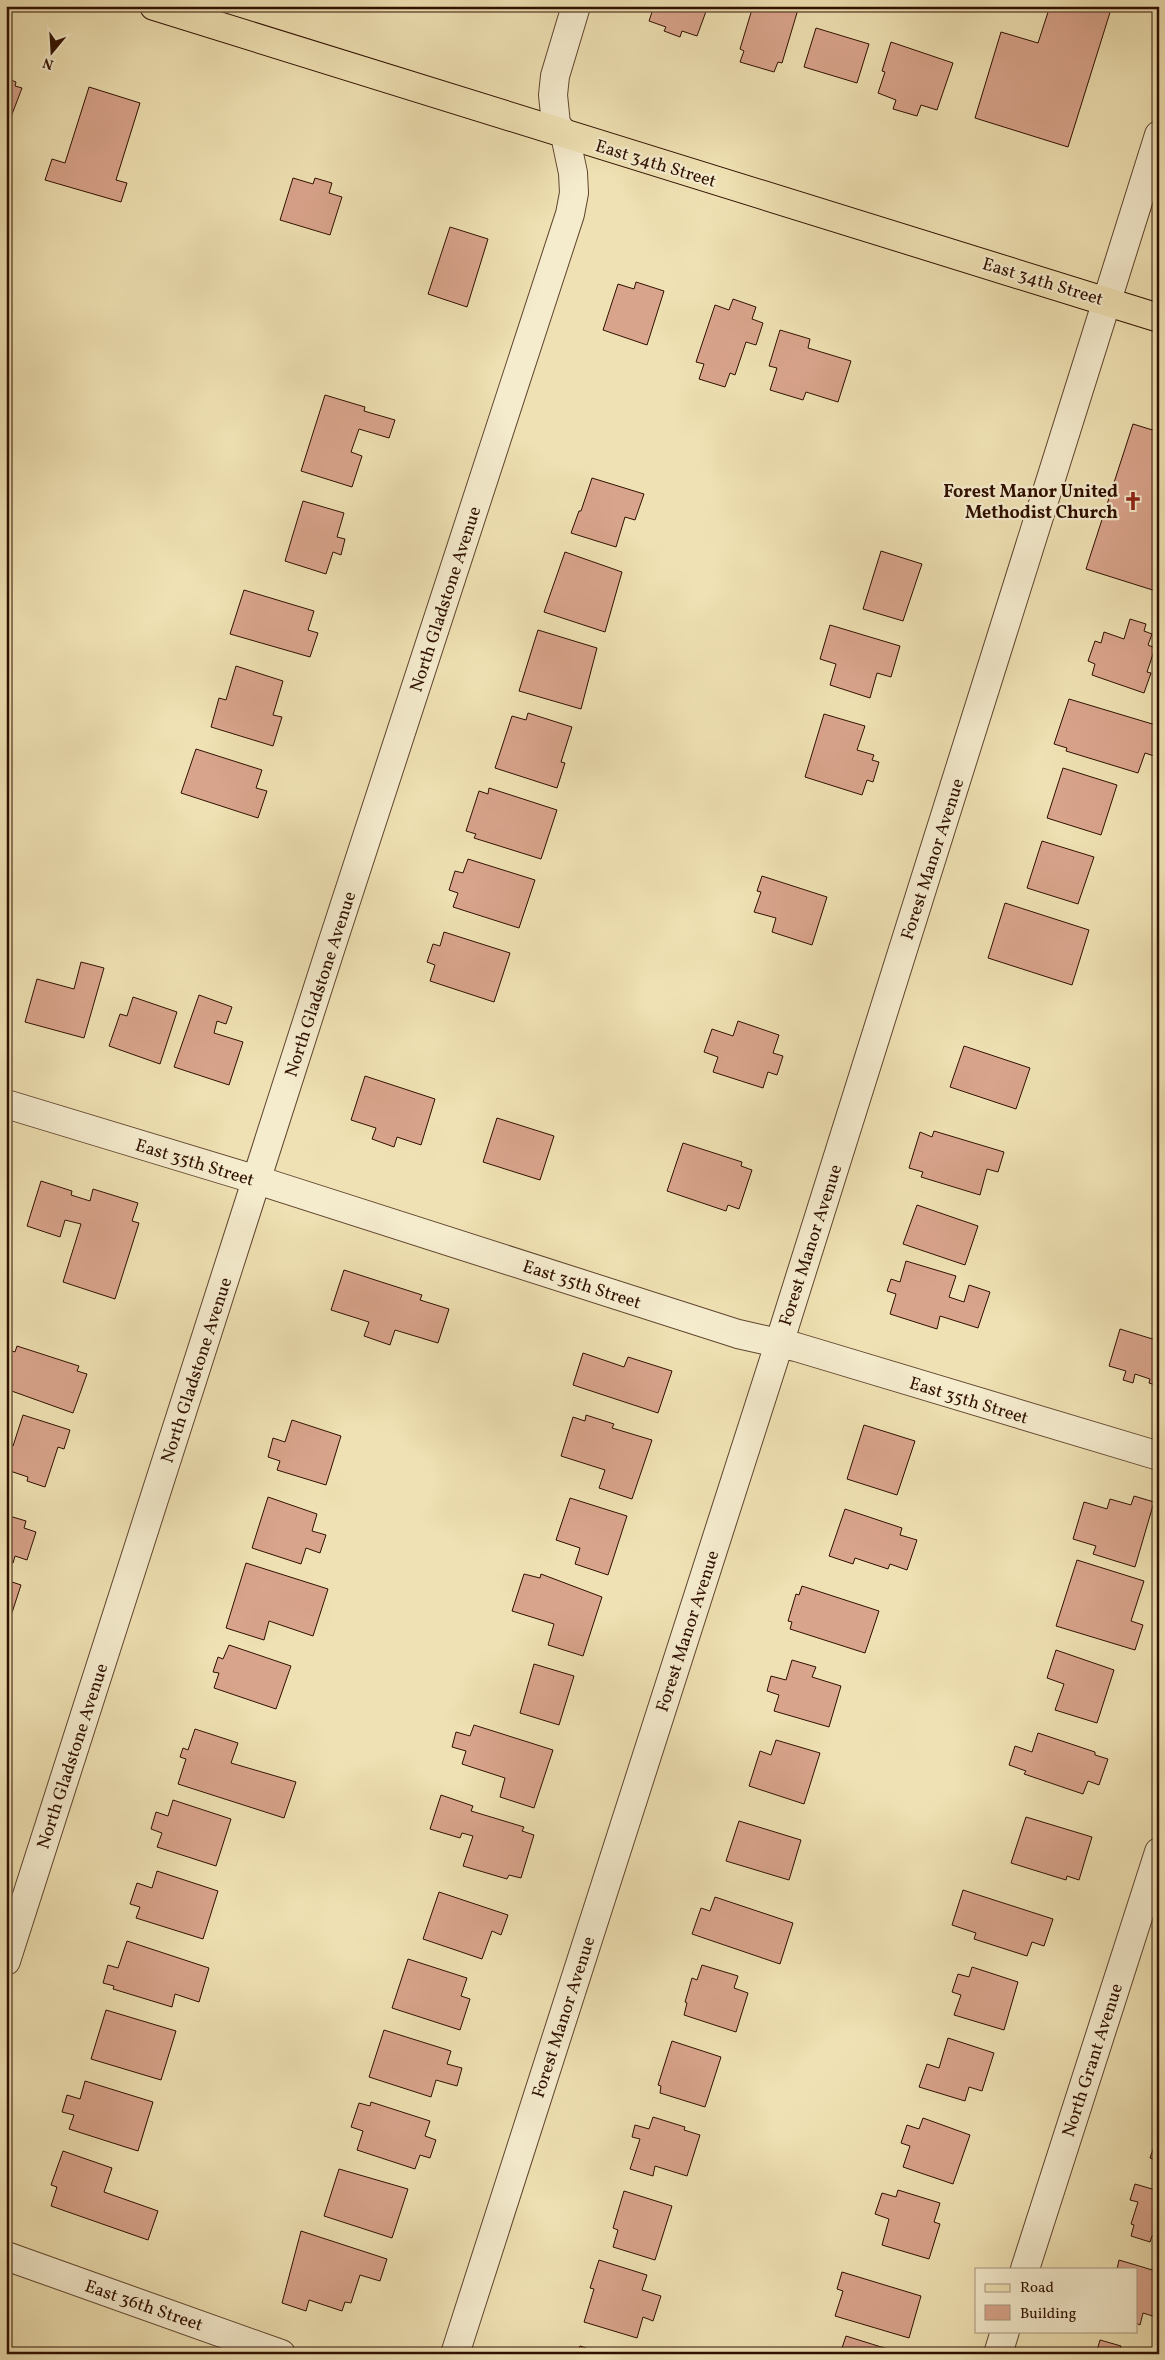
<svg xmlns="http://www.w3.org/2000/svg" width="1165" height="2360" viewBox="0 0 1165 2360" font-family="Vollkorn,serif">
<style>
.building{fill:#d9a48c;stroke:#2f1000}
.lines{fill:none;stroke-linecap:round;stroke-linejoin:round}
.minor-casing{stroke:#5f442d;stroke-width:30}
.major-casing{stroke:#2f1000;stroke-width:30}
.minor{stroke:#f5ecce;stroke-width:28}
.major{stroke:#efe1b3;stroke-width:28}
.labels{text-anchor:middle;stroke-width:4.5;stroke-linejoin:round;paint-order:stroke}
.street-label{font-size:18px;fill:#2f1000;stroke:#f5ecce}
.poi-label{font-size:18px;font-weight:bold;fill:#2f1000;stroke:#f5ecce;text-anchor:end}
</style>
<rect width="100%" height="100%" fill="#efe1b3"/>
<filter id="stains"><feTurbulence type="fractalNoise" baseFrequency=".004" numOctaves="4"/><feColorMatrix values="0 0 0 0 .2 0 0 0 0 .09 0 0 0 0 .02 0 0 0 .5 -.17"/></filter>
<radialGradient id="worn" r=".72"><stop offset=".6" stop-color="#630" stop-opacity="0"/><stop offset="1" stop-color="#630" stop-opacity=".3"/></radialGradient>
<path class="building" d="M654,6H708L697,36L682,31L680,37L664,31L666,27L649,21Z
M753,6H799L782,63L778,62L774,72L740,62L744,51L740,49Z
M1050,6H1112L1068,147L975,118L1001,32L1038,43Z
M816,28L869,44L857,83L804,67Z
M891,42L953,63L937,110L921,105L917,116L893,109L896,100L878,93L885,72L882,71Z
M6,78L16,82L15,86L22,88L6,130Z
M89,87L140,103L116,180L127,183L121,202L45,180L52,159L65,163Z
M293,178L313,184L315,178L332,183L329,193L342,197L330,235L280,220Z
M450,227L488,239L467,307L428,294Z
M636,282L664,291L647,345L603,330L618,284L634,289Z
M733,299L756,307L752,319L763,323L756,345L746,342L735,375L730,373L725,387L699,379L704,364L696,362L715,305L729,310Z
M780,330L810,339L808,348L851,361L838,402L806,392L803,400L770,390L777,368L769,366Z
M325,395L365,407L364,411L395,420L389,438L359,429L351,452L362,456L352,487L301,471Z
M1133,424L1159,432V592L1086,569Z
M592,478L644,494L635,520L625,517L616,547L571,533L579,511H581Z
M303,501L344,513L337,537L345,539L341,555L333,552L326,574L285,561Z
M881,551L922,564L903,621L863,609Z
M565,552L622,572L605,632L544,612Z
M244,590L314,611L308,630L318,633L310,657L230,634Z
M1130,619L1146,624L1144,631L1152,634L1148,645L1155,648L1147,672L1151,673L1144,693L1092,675L1095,664L1088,661L1095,641L1101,643L1104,632L1124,639Z
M830,625L900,646L891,677L877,673L870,698L830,685L836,664L820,659Z
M538,630L597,648L581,709L519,691Z
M236,666L283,681L273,715L282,717L273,746L211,727L219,698L226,700Z
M1069,699L1159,726L1157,757L1145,753L1138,773L1066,751L1067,748L1054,744Z
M528,713L572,727L561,762L565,763L557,788L495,768L512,716L526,720Z
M824,714L865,726L857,750L874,755L872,760L879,762L873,782L867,780L862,795L805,777Z
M196,749L262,770L256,788L267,791L258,818L181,793Z
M1063,768L1117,785L1101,835L1047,818Z
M489,788L557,810L541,859L474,838L476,834L466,831L479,791L488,794Z
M1042,841L1094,857L1078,904L1027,888Z
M468,859L535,880L519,928L453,907L458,893L449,890L455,871L463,873Z
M762,876L827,897L812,945L772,932L776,918L754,912L761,892L757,891Z
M1005,903L1089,930L1072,985L988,958Z
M444,932L510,953L494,1002L430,981L435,965L427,962L433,944L440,946Z
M81,962L104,968L84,1038L25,1022L37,979L74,989Z
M199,995L232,1007L226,1024L217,1021L214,1033L243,1042L229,1085L174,1067Z
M133,997L177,1012L160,1064L109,1046L120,1014L127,1016Z
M738,1021L779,1035L773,1053L783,1056L777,1075L768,1072L763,1088L713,1072L718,1057L704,1052L712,1029L733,1036Z
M964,1046L1030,1068L1016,1109L950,1087Z
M365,1076L435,1099L421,1145L397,1137L394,1147L372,1139L376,1128L351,1120Z
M497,1118L554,1136L540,1180L483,1162Z
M934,1131L1004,1152L998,1172L987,1169L980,1195L921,1177L923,1172L909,1168L920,1132L932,1137Z
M683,1143L742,1162L741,1166L752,1170L739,1209L728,1205L726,1211L667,1191Z
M41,1181L72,1191L71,1195L90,1201L93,1189L138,1203L132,1221L139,1223L115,1299L63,1282L81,1224L65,1220L60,1237L27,1226Z
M917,1205L978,1226L965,1265L903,1244Z
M906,1261L956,1276L949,1297L964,1302L969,1285L990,1292L978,1328L940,1316L937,1329L890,1314L896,1294L887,1291L891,1279L900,1282Z
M344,1270L422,1295L420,1300L449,1309L438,1343L395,1330L390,1345L364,1336L369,1322L331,1310Z
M1120,1329L1159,1341V1386L1149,1383L1150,1379L1135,1374L1133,1383L1123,1380L1126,1371L1109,1366Z
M17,1346L79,1366L77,1371L87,1374L73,1413L6,1389V1349L15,1352Z
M583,1353L624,1367L628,1357L672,1371L658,1413L573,1385Z
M23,1415L70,1430L64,1449L58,1447L45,1487L27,1481L28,1477L7,1470L6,1444L13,1446Z
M586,1415L614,1424L612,1428L652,1440L632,1499L599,1488L605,1470L561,1456L573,1417L585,1421Z
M292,1420L341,1436L326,1485L277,1470L280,1461L268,1457L273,1438L285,1442Z
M864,1425L915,1441L897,1495L847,1479Z
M1134,1496L1154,1502L1135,1567L1093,1554L1096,1546L1073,1539L1084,1502L1107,1509L1110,1499L1131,1505Z
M268,1497L317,1514L312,1531L326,1535L320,1553L306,1548L301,1564L252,1548Z
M570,1498L627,1516L608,1575L575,1564L580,1548L556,1540Z
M845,1509L902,1528L900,1535L917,1540L907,1570L890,1564L888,1569L855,1558L853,1564L829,1556Z
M6,1515L26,1521L24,1528L36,1532L27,1560L15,1556L13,1563L6,1560Z
M1077,1560L1144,1581L1131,1621L1143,1625L1135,1650L1056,1626Z
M246,1563L328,1589L313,1636L269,1621L264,1640L226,1628Z
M524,1574L540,1578L541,1574L602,1597L583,1656L548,1645L554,1624L512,1611Z
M6,1580L21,1585L6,1631Z
M802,1586L879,1611L865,1653L790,1629L792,1622L788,1621L796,1594L799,1595Z
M229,1645L291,1666L276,1709L214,1688L219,1673L213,1672L218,1657L223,1659Z
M1056,1650L1114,1670L1097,1723L1055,1710L1064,1684L1047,1678Z
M792,1660L816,1667L812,1677L841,1686L829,1727L774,1711L779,1695L767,1691L771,1676L786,1680Z
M534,1664L574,1676L559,1725L520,1713Z
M474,1725L553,1750L534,1808L500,1797L505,1778L462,1764L466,1751L452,1747L456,1732L470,1736Z
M195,1729L238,1743L231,1763L296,1782L284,1818L178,1784L186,1759L180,1757L183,1748L188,1750Z
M1038,1733L1095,1752V1755L1108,1759L1099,1785L1088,1781L1083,1794L1024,1774L1026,1771L1009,1765L1015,1746L1032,1752Z
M776,1740L820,1753L804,1804L749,1786L760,1751L771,1755Z
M441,1795L473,1806L471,1811L524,1827L522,1831L534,1835L521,1878L509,1875L507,1879L463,1866L473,1836L462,1833L460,1838L430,1829Z
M173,1800L231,1819L216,1866L157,1847L162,1833L151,1829L156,1812L168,1816Z
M1026,1817L1092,1837L1079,1880L1067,1876L1066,1880L1011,1863Z
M739,1821L801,1840L789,1880L726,1861Z
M157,1871L218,1891L203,1939L136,1918L140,1907L130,1904L137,1883L152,1888Z
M963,1890L1053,1919L1044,1946L1032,1942L1027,1956L974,1939L976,1933L952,1925Z
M439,1892L508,1915L501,1935L492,1931L482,1959L423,1939Z
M715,1897L793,1923L780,1964L692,1934L701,1908L710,1911Z
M127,1941L209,1968L199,2002L175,1994L172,2007L113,1989L114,1986L103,1983L108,1965L118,1968Z
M408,1959L467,1978L461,1996L470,1999L460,2030L392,2008Z
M702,1965L738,1976L734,1988L748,1993L736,2032L684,2015L687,2003L685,2002L692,1978L697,1980Z
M972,1967L1018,1982L1004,2030L954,2015L961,1995L952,1992L958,1974L969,1977Z
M106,2010L176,2031L161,2080L91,2059Z
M384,2030L451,2051L447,2064L462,2068L457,2086L436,2080L431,2097L369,2077Z
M948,2038L994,2053L982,2091L969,2087L965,2101L919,2087L927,2064L939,2068Z
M672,2041L721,2057L705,2107L660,2093L661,2086L658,2085Z
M85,2081L153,2102L138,2151L69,2129L74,2115L62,2112L67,2095L80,2099Z
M371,2102L430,2121L425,2136L436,2140L430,2158L420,2155L415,2169L357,2150L363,2131L351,2127L359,2103L370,2106Z
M653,2117L685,2127L684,2130L700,2135L687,2176L655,2166L653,2176L630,2169L640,2139L632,2137L635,2125L649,2129Z
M923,2118L970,2135L953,2184L903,2167L910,2146L901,2143L907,2125L919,2129Z
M1159,2132V2161L1150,2158Z
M63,2151L112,2168L104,2192L158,2211L148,2240L51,2206L57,2187L51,2185Z
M339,2169L408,2189L392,2238L324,2216Z
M1135,2184L1159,2191V2238L1152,2236L1150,2242L1131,2236L1134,2225L1131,2224L1138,2202L1130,2200Z
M898,2190L940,2203L934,2222L940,2224L929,2259L882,2245L889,2219L875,2214L882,2193L896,2197Z
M624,2191L672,2206L655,2260L613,2247L618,2230L613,2228Z
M301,2231L387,2259L380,2281L360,2275L351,2303L345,2302L342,2311L309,2300L306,2311L282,2303Z
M599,2260L647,2275L642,2290L661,2296L653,2321L643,2317L637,2338L584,2322L594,2289L590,2288Z
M1119,2260L1159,2272V2318L1143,2313L1140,2325L1136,2323V2269H1117Z
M842,2272L921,2296L909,2338L835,2316L843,2291L837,2289Z
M846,2336L894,2351L893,2354H840Z
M1100,2340L1121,2346L1119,2354H1096Z
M580,2346L604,2354H577Z
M822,2349L838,2354H821Z"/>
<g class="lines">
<g class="minor-casing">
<path id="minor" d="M6,1104L257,1180L738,1334L796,1347L1159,1456
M6,1961L331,947L570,214L574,193L573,173L565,135L556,124L553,95L555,76L576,6
M6,2256L281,2354
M1025,2269L1159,1852
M455,2354L779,1344L1159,135
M998,2354L1005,2331"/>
</g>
<g class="major-casing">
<path id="major" d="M154,6L1159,318"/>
</g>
<use href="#minor" class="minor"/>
<use href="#major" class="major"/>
</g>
<defs>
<g id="church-bare" transform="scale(1.5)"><path d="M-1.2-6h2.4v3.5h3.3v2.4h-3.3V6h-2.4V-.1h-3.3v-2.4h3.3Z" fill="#8f2418" stroke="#f5ecce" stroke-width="2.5" paint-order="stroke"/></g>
</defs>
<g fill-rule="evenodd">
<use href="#church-bare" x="1133" y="501"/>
</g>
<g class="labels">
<g class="street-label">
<text transform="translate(656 163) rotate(17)" y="6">East 34th Street</text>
<text transform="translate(1043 281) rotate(17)" y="6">East 34th Street</text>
<text transform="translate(445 599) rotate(-72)" y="6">North Gladstone Avenue</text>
<text transform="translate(932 859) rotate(-72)" y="6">Forest Manor Avenue</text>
<text transform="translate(320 984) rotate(-72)" y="6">North Gladstone Avenue</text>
<text transform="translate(195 1162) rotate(17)" y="6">East 35th Street</text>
<text transform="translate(810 1245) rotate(-72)" y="6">Forest Manor Avenue</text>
<text transform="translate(582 1284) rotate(18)" y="6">East 35th Street</text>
<text transform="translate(196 1370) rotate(-72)" y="6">North Gladstone Avenue</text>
<text transform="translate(969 1400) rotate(17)" y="6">East 35th Street</text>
<text transform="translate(687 1631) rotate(-72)" y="6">Forest Manor Avenue</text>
<text transform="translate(72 1756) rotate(-72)" y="6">North Gladstone Avenue</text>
<text transform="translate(563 2017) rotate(-72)" y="6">Forest Manor Avenue</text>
<text transform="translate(1092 2060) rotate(-72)" y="6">North Grant Avenue</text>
<text transform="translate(144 2305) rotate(19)" y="6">East 36th Street</text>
</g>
<g class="poi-label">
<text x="1118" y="497">Forest Manor United<tspan x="1118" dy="21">Methodist Church</tspan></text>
</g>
</g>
<rect width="1165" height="2360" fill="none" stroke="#efe1b3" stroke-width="25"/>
<rect x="8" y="8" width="1150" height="2345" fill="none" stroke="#2f1000" stroke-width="2.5"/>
<rect x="12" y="12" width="1140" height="2335" fill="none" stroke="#2f1000"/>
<rect x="975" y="2268" width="162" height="65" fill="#f5ecce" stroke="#a6947c"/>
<rect x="985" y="2284" width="25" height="8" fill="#efe1b3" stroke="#a6947c"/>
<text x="1020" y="2292" font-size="15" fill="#2f1000">Road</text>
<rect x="985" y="2305" width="25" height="15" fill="#d9a48c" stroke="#a6947c"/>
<text x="1020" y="2318" font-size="15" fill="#2f1000">Building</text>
<g transform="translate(52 52) rotate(198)" stroke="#f5ecce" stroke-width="4" paint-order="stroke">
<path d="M0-4L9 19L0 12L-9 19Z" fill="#2f1000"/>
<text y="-8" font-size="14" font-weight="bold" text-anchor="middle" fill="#2f1000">N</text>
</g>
<rect width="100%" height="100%" filter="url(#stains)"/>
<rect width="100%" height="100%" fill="url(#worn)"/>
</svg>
